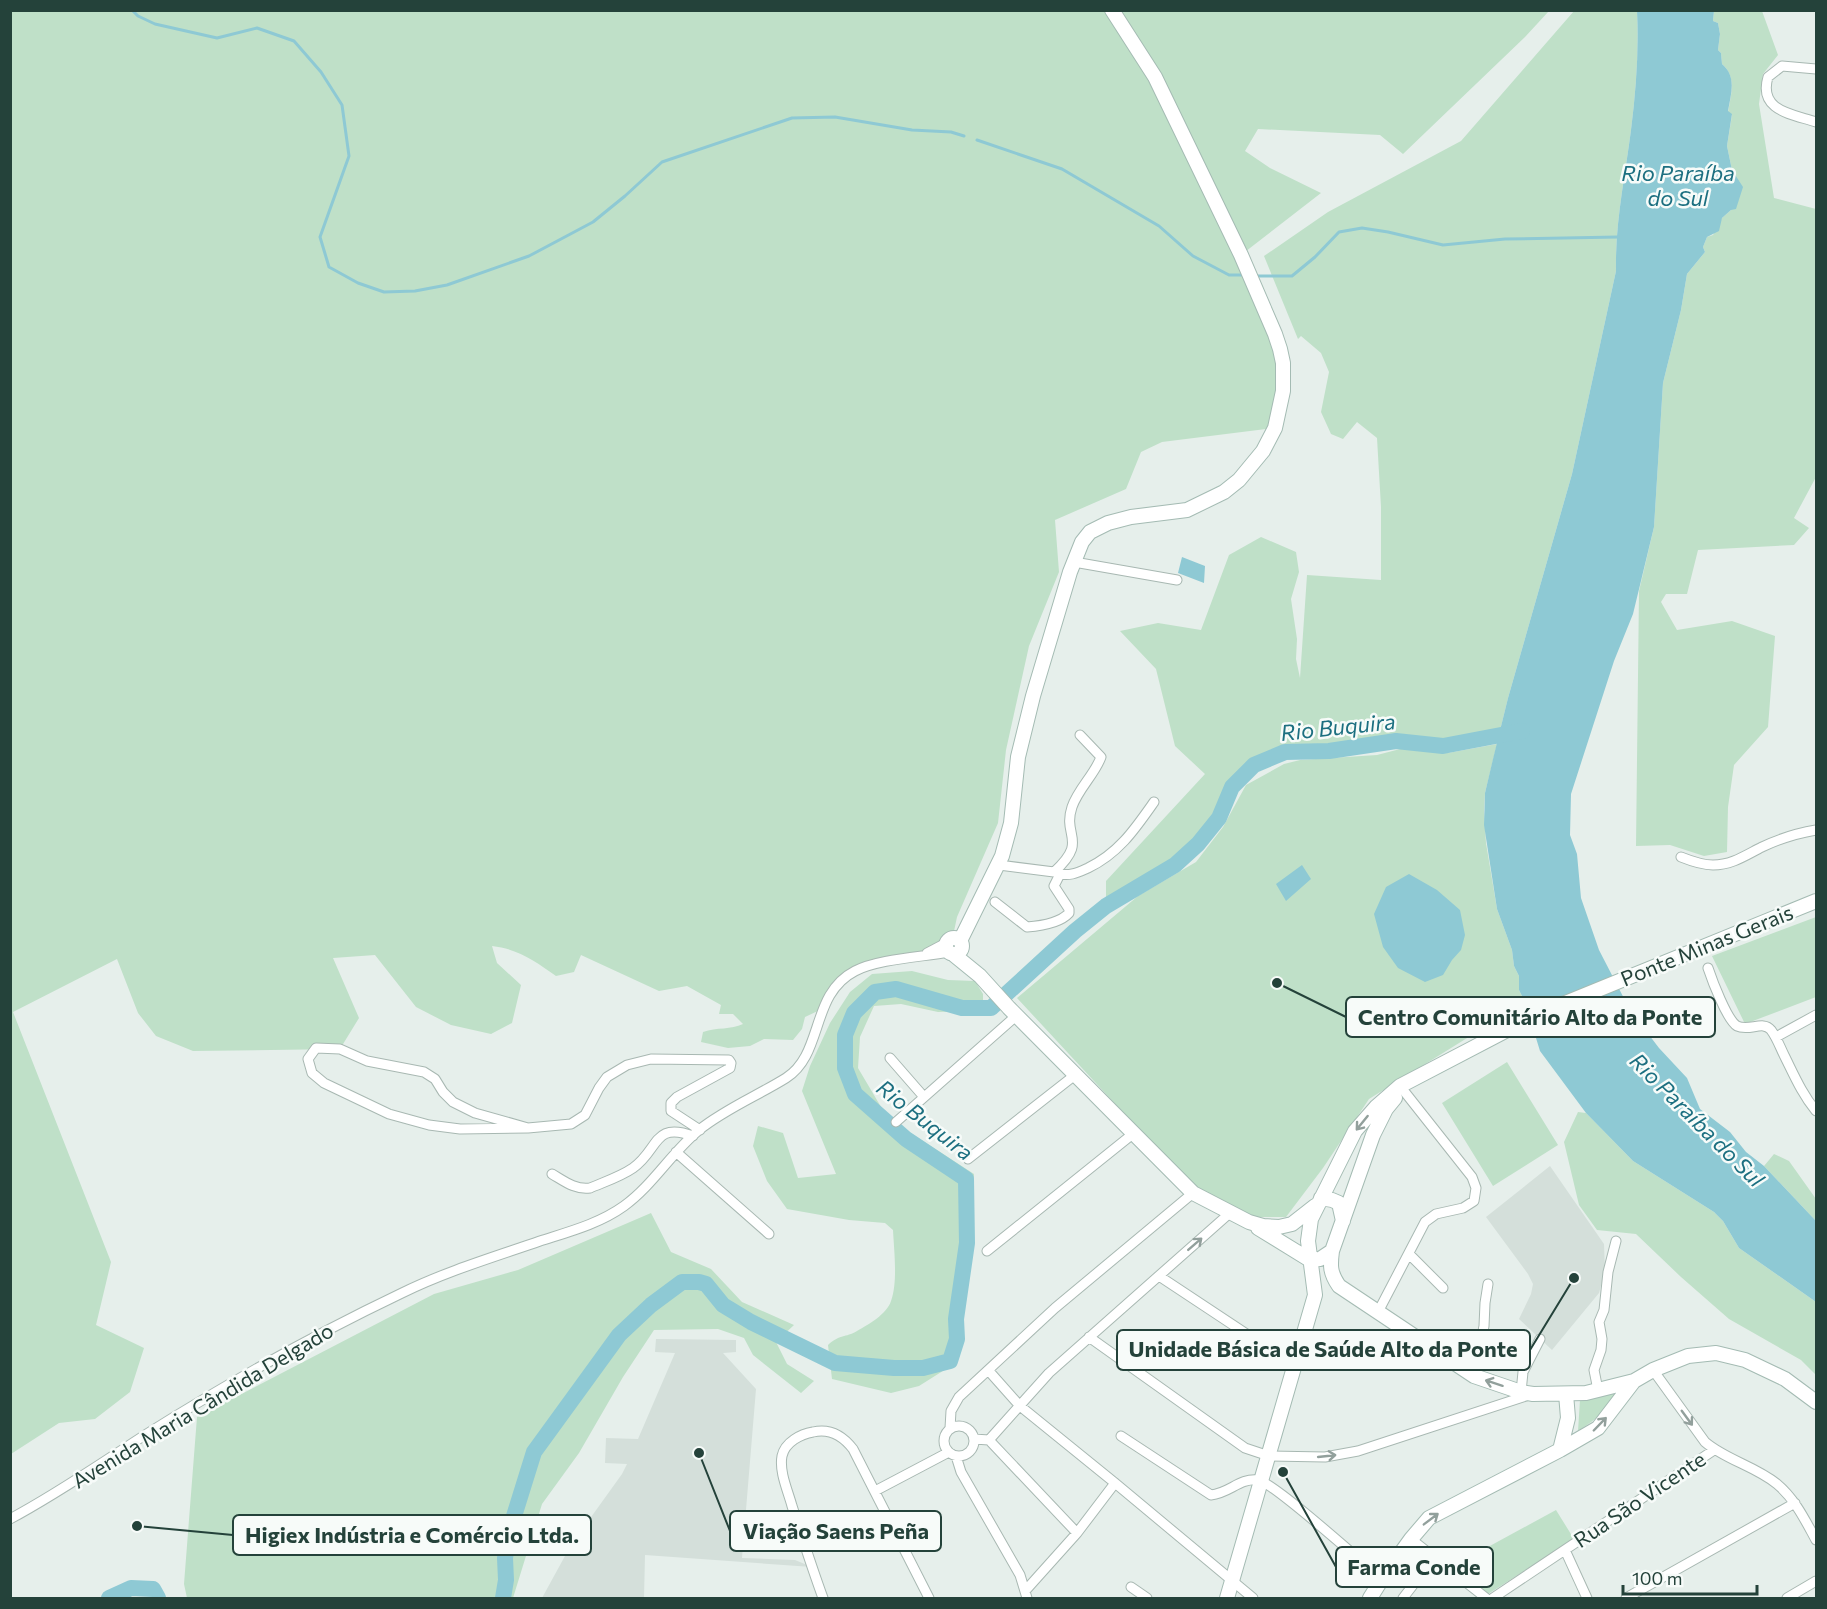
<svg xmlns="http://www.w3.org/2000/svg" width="1827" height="1609" viewBox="0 0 1827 1609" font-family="Commissioner,sans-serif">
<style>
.built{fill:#d4dfda}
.green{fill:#bfe0c8}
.water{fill:#8ec9d4}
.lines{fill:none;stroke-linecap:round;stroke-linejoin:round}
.stream{stroke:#8ec9d4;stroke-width:3}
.river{stroke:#8ec9d4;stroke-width:16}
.minor-casing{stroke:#a8b8b2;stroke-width:11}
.secondary-casing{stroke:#a4bbb3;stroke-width:16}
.minor{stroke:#fff;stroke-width:9}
.secondary{stroke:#fff;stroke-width:14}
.oneway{stroke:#92a09c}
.labels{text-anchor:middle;stroke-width:5;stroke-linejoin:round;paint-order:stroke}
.street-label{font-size:21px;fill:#24423a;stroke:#f7fbf9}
.water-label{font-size:22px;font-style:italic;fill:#1c6f80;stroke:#f7fbf9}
.leader{fill:none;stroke:#24423a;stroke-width:2}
.callout-dot{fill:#24423a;stroke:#f7fbf9;stroke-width:2}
.callout{fill:#f7fbf9;stroke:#24423a;stroke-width:2}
.callout-label{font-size:22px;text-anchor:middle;font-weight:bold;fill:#24423a}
</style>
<rect width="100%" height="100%" fill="#e6efeb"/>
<path class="built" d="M1550,1166L1604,1244L1605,1271L1599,1293L1552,1350L1519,1319L1531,1294L1533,1284L1528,1274L1486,1217Z
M656,1339L736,1340V1352L723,1353L756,1389L742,1558L795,1560L812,1567L645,1555L644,1598H542L571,1545L622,1474L627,1464L605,1463L606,1438L638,1439L675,1353L655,1352Z"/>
<path class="green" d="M11,11H1549L1525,37L1403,154L1380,135L1258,129L1245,151L1270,168L1321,193L1241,255L1280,349L1275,428L1162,442L1141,452L1126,489L1055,520L1059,572L1029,646L1006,750L998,823L957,917L953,936L946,943L919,958L876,964L834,987L822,1009L805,1017L802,1029L793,1040L764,1039L750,1046L728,1048L701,1042L703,1032C717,1027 731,1030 743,1024L733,1014H719L721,1005L687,986L659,991L581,955L574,972L556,976C535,961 518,949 492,946L497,963L521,985L512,1023L491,1034L451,1025L416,1007L375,955L333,958L359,1018L340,1049L193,1051L156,1036L138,1013L117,959L13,1012L111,1262L96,1325L144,1348L130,1392L95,1419L59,1423L11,1454Z
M1574,11H1637C1639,50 1636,90 1631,130C1625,177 1615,223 1616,271L1572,474L1508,698L1499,735L1443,746L1396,741L1329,751L1285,752L1254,765L1232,787L1219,818L1198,844L1175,865L1106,906V881L1205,774L1175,746L1156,669L1120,631L1158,623L1201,630L1229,555L1261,537L1296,552L1299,572L1291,599L1297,639L1296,659L1300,678L1307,575L1381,580V507L1377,438L1357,422L1343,439L1331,434L1321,412L1329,372L1321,353L1301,336L1298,339L1264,256L1328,212L1461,141Z
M1714,11H1762L1778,55L1763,74L1759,104L1774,198L1816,209V477L1794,518L1809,528L1794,545L1698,550L1687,594H1666L1661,602L1677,630L1732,621L1775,636L1768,727L1734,765L1728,807L1727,852L1704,856L1670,845L1636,846L1639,591L1654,527L1663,383L1681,310L1687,274L1705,252L1703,247L1707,237L1713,235L1722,218L1731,210L1732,170L1727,146L1732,115L1728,112C1731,94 1737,77 1722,64L1721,53L1718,50L1720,34L1718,23L1713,21Z
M1497,744L1485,793L1484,811L1486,843L1497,909L1512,950L1514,966L1519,976V990L1525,1002L1369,1099L1323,1168L1286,1217H1251L1195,1190L1017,998L1138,896L1196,862L1223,827L1246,785L1284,764L1300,760L1377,755L1404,748L1448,753Z
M1816,917V997L1745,1024L1712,956Z
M912,971L948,980L975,981L983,994V1013L968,1011L938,1012L901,1004L874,1006L860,1037L858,1068L884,1112L900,1126L974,1174L970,1251L960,1344L946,1369L919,1386L891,1393L832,1379L828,1345C840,1334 845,1338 857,1331C868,1325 887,1314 891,1301C898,1282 894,1250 893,1230L885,1223L849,1220L787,1209L767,1181L753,1146L758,1126L783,1133L798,1178L836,1174L802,1091L810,1066L830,1023L850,992L872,974Z
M1507,1062L1558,1145L1493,1186L1442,1103Z
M1578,1112L1586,1113L1633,1161L1714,1212L1723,1221L1739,1248L1816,1302V1375L1801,1360L1729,1319L1681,1277L1636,1234L1597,1230L1579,1205L1564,1142Z
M1774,1154L1789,1161L1816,1199V1221L1764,1166Z
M651,1213L671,1252L711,1269L742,1302L794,1325L776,1342L787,1364L814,1381L801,1393L753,1355L744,1338L718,1329L654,1330L623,1377L579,1453L542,1504L513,1598H187L184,1584L197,1417L434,1294L518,1270Z
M1615,1392C1610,1410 1593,1421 1578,1431L1580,1400L1600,1397Z
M1556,1510L1574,1539L1488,1594L1455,1565Z"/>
<path class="water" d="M1637,11H1714L1713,21L1718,23L1720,34L1718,50L1721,53L1722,64C1737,77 1731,93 1728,111L1732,114L1727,146L1732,170L1743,187L1736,209L1731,210L1722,218L1719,231L1707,237L1703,247L1705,252L1687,274L1681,310L1663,383L1654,527L1633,614L1614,661L1571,794L1570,835L1577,854L1581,898L1599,950L1630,1010L1659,1048L1687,1078L1700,1109L1730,1132L1746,1152L1764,1166L1816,1221V1302L1739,1248L1723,1221L1714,1212L1633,1161L1586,1113L1540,1051L1525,1002L1519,990V976L1514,966L1512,950L1497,909L1484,825L1485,793L1493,759L1508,698L1572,474L1616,271C1615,223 1625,177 1631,130C1636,90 1639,50 1637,11Z
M1182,557L1205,566L1204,583L1178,573Z
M1302,865L1311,879L1286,901L1276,884Z
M1409,874L1437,890L1460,910L1465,935L1461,950L1452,960L1443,975L1425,982L1398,968L1383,947L1374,914L1386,887Z"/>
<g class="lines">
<path class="stream" d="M132,10L138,16L155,24L217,38L257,28L294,41L321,72L342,105L349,156L320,237L329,267L358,283L384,292L415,291L447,285L529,256L593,222L625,196L662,162L792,118L835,117L912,130L951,132L964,136
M977,140L1062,169L1159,226L1193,256L1229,275H1241
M1258,276H1292L1315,257L1339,232L1362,228L1388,232L1443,245L1505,239L1618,237"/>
<path class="river" d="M109,1598L131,1588L153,1589L158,1598
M503,1598L506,1580L505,1558L510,1529L534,1452L619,1335L651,1305L682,1282H699L706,1284L723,1305L751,1322L835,1363L894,1368H923L950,1361L957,1339L956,1319L967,1243L966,1179L906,1139L855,1094L845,1068V1035L854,1013L875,992L896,989L962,1008H991L1075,931L1106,906L1175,865L1198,844L1219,818L1232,787L1254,765L1285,752L1329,751L1396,741L1443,746L1522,731"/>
<g class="minor-casing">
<path id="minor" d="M1816,69L1782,66L1768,77C1758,111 1792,114 1816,122
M1074,562L1177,580
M1681,857C1691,861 1703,865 1713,865C1732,865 1746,855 1762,847C1779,839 1798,833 1816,830
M999,865L1054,872C1089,840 1062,837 1072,807C1078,789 1095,774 1101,757L1080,735
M1056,873C1069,877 1077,873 1088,868C1119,853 1135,829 1154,802
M995,902L1027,927C1040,926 1060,923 1069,913V909L1054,886L1060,874
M927,953L946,943
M1708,968C1712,980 1727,1020 1737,1026C1749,1032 1763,1020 1771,1030C1777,1038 1780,1047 1784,1055C1794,1075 1802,1094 1816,1111
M1776,1037L1816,1015
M890,1058L924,1097
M896,1122L1016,1016
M528,1128L475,1113L453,1102L443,1092L435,1079L424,1072L367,1061L340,1049L316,1048L308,1059L312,1073L324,1083L389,1114L429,1125L460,1129L528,1128L571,1124L585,1115L599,1088L607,1077L627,1065L651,1059L729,1060L731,1063L730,1068L677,1097L671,1103V1111L700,1130
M676,1152L769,1234
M968,1159L1075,1075
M552,1174C564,1181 575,1190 590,1188C604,1182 620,1177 633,1168C659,1150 653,1121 693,1136
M987,1251L1134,1133
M1409,1254L1443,1288
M1159,1276L1295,1366
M1378,1312L1425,1222L1436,1214L1463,1208L1474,1201L1476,1188L1472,1177L1400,1086
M1089,1337L1245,1448L1269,1456L1325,1457L1358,1451L1529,1395
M988,1370L1020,1406L1115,1483L1253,1598
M1653,1370L1705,1442C1726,1460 1755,1466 1777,1484C1795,1499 1805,1520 1816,1540
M1474,1376L1484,1326L1485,1303L1488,1284
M1598,1390L1594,1370L1601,1350L1602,1339L1599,1322L1604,1310L1608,1272L1616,1241
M1521,1392L1523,1372L1540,1339
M944 1441a15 15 0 1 1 30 0a15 15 0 1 1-30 0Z
M950,1428L951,1411L959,1397L1055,1308L1193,1193
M1121,1436L1211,1495C1230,1493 1239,1478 1258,1480C1273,1482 1364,1564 1382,1579
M974,1439L989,1440L1077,1533
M989,1440L1049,1373L1231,1212
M956,1456L961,1472L1020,1575L1027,1598
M875,1491L949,1452
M10,1519C57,1494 100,1464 145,1435C228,1383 314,1335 402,1293C447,1271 494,1257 540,1241C568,1232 599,1224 624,1206C653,1185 671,1153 699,1130C725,1109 757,1096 786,1078C824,1054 810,994 855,971C878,959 922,957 949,952
M1411,1539L1486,1598
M1565,1550L1587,1598
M1131,1587L1147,1598
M1025,1591L1077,1533L1115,1483
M823,1598C812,1568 802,1537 792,1506C788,1491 779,1472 782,1456C785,1442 801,1434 813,1432C830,1428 843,1436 853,1449L929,1598
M1403,1598L1434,1558
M1493,1598L1714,1450
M1626,1598L1795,1503
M1787,1598L1816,1581"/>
</g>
<g class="secondary-casing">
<path id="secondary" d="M946 946a8 8 0 1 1 16 0a8 8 0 1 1-16 0Z
M960,941L1002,856L1011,823L1018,757L1033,696L1070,572L1082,542L1090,532L1108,523L1131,517L1187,510L1224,492L1239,480L1263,451L1275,428L1283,391V363L1280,349L1275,334L1241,255L1155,77L1112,10
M953,954L980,976L1009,1008L1193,1193L1249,1222L1263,1226L1279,1227L1292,1224L1315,1206
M1395,1098L1386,1109L1373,1135L1332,1251C1330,1266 1330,1273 1339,1286L1474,1376L1521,1392L1533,1394L1586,1393L1634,1381
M1321,1198L1332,1200L1339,1203L1343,1221
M1258,1228L1310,1260L1320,1259L1332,1251
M1560,1450L1568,1418L1566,1394
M1227,1598L1315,1295L1308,1241L1311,1219L1355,1131L1376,1107L1400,1086L1536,1015L1816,901
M1370,1598L1382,1579L1411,1539L1429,1518L1560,1450L1598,1428L1634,1381L1653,1370L1688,1356L1716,1353L1745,1360L1785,1379L1816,1402"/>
</g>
<use href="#minor" class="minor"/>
<use href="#secondary" class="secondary"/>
</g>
<defs><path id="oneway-shaft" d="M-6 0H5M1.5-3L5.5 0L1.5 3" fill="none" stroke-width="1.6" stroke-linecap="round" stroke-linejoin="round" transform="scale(1.5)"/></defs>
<g class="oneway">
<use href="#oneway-shaft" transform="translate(1362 1123) rotate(129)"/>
<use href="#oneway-shaft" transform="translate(1195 1244) rotate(-41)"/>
<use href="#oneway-shaft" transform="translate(1494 1383) rotate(-162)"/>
<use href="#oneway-shaft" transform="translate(1687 1418) rotate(54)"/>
<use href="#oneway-shaft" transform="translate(1600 1424) rotate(-46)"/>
<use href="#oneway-shaft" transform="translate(1327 1456) rotate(-6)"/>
<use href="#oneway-shaft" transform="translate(1431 1519) rotate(-37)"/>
</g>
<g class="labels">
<g class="street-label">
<text transform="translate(1707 946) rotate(-22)" y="7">Ponte Minas Gerais</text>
<text transform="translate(203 1406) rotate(-31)" y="7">Avenida Maria Cândida Delgado</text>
<text transform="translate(1640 1500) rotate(-34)" y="7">Rua São Vicente</text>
</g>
<g class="water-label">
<text x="1678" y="181">Rio Paraíba<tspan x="1678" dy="25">do Sul</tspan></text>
<text transform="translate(1338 727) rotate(-6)" y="8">Rio Buquira</text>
<text transform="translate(925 1120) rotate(38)" y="8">Rio Buquira</text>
<text transform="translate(1697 1120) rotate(45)" y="8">Rio Paraíba do Sul</text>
</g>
</g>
<path class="leader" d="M1277 983L1346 1017M1574 1278L1530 1350M699 1453L730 1531M137 1526L233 1535M1283 1472L1336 1567"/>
<g class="callout-dot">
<circle cx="1277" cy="983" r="6"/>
<circle cx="1574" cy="1278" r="6"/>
<circle cx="699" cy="1453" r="6"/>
<circle cx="137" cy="1526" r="6"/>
<circle cx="1283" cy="1472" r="6"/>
</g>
<g class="callout">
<rect x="1346" y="997" width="369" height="40" rx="6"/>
<rect x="1117" y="1330" width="413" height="40" rx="6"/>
<rect x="730" y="1511" width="211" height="40" rx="6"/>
<rect x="233" y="1515" width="358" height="40" rx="6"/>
<rect x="1336" y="1547" width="157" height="40" rx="6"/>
</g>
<g class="callout-label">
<text x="1530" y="1025">Centro Comunitário Alto da Ponte</text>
<text x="1323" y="1357">Unidade Básica de Saúde Alto da Ponte</text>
<text x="836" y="1539">Viação Saens Peña</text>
<text x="412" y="1543">Higiex Indústria e Comércio Ltda.</text>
<text x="1414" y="1575">Farma Conde</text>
</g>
<rect width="1827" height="1609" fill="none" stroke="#24423a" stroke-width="24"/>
<path d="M1623 1585v9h134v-9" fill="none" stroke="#24423a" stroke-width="3"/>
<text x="1632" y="1585" font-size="18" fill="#24423a" stroke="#f7fbf9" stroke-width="4.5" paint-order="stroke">100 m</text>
</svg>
